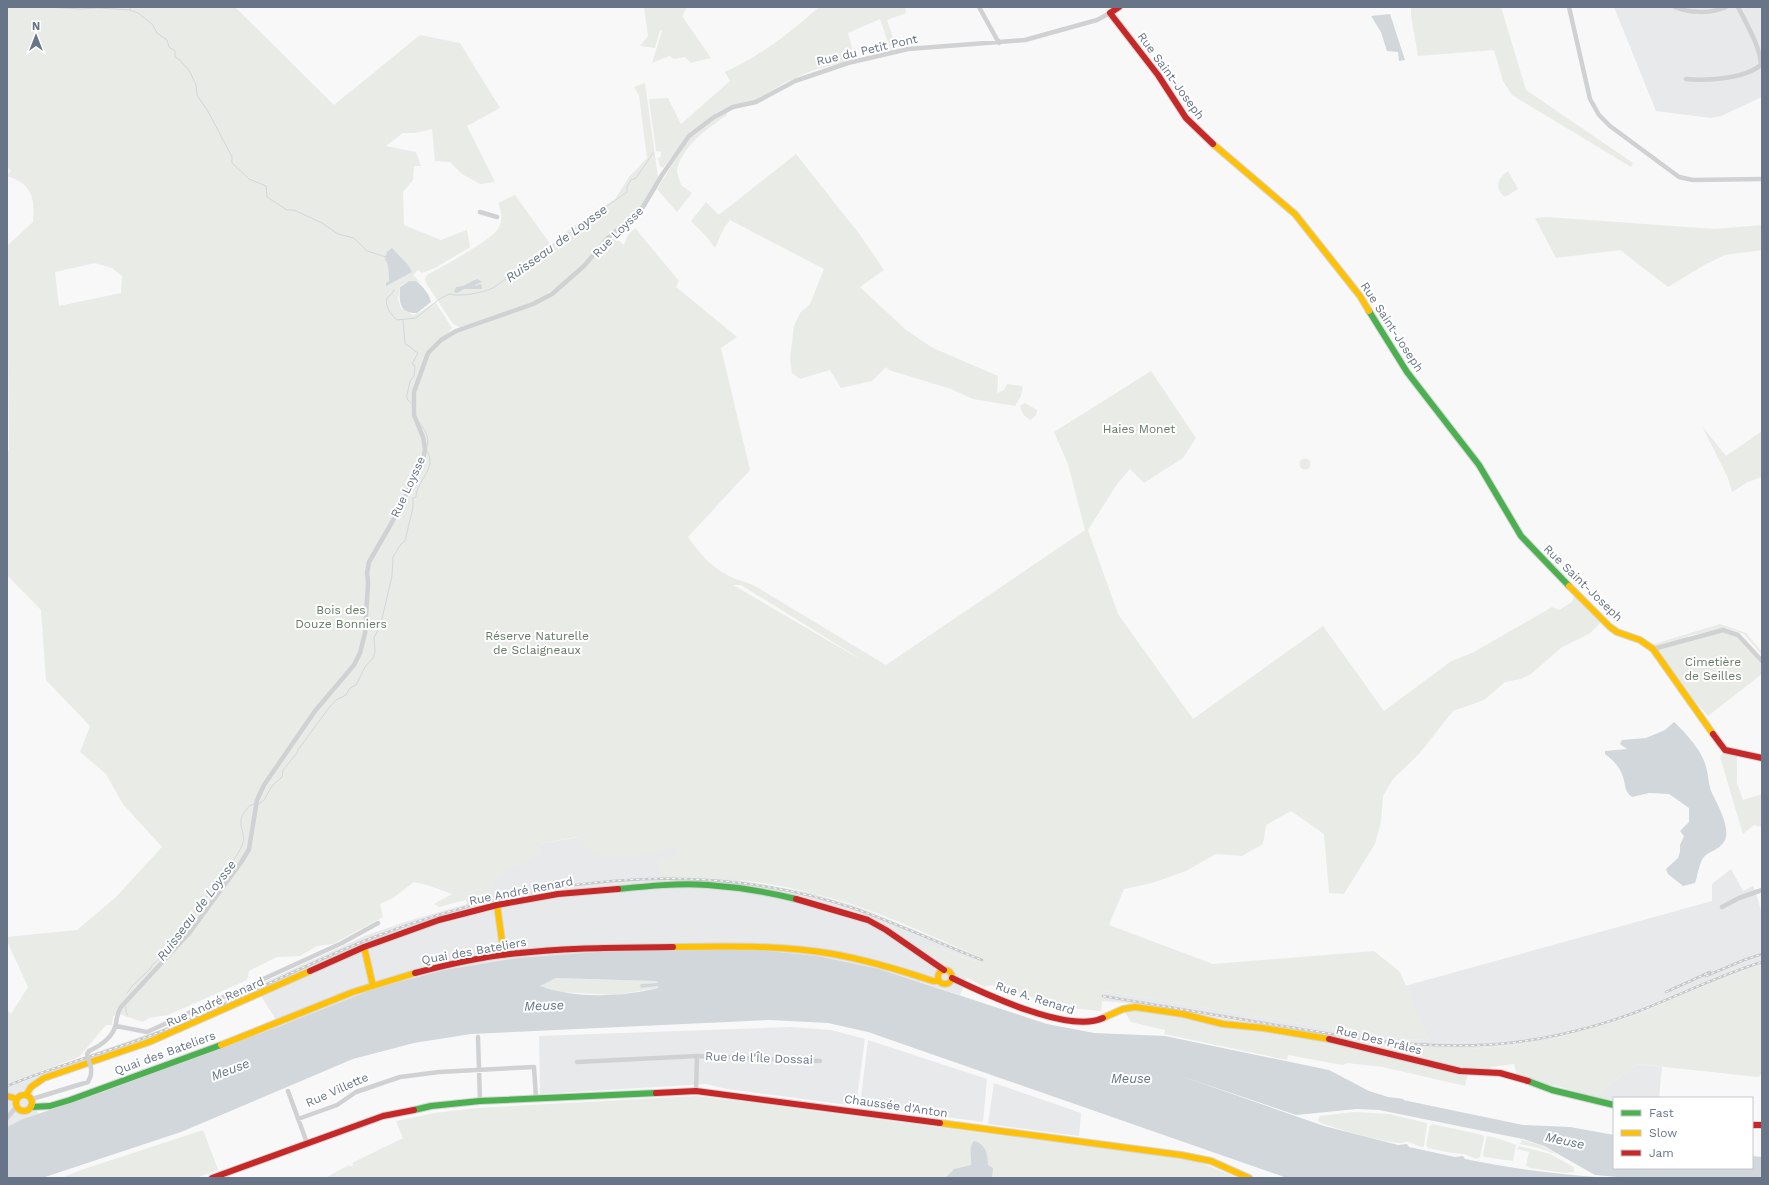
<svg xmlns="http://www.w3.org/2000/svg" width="1769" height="1185" viewBox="0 0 1769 1185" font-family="'Work Sans',sans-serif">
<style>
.built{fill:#e8e9ea}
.green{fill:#e8ebe6;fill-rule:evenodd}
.water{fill:#d1d7db;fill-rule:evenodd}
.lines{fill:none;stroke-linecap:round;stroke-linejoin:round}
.stream{stroke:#d1d7db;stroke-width:1}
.fast-casing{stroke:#d5d6d7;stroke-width:8}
.slow-casing{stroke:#d5d6d7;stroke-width:8}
.jam-casing{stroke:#d5d6d7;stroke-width:8}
.street{stroke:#d0d1d3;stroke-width:4.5}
.fast{stroke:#4caf50;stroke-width:6}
.slow{stroke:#ffc107;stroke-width:6}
.jam{stroke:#c62828;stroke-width:6}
.rail-casing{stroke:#c6c7c8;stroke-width:2.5}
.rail{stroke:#fff;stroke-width:1;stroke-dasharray:3;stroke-linecap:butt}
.street-bridge{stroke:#d0d1d3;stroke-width:4.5}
.labels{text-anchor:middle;stroke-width:4;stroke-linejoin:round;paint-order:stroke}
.street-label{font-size:12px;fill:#687588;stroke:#fff}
.park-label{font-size:12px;fill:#647a63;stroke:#fff}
.water-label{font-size:13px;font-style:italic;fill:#647683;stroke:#fff}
</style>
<rect width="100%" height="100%" fill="#f8f8f8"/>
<path class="built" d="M1614,7H1762V97L1721,116L1711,118L1656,111Z
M672,833L738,880L811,893L858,907L978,956V962L933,946L923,949L952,970L967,978L960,995L879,969L444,970L376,988L280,1026L259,993L207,1017L29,1086L38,1114L7,1127V1084L162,1029L367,935L408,921L467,904L461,882L539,844L591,835Z
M1731,869L1743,891L1753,886L1757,896L1762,914V965L1685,993L1642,1013L1584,1031L1541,1042L1472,1049H1425L1371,1043L1127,1003L1102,1001L1104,991L1331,1029L1398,1039L1429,1040L1405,986L1712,901V884Z
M791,1027L831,1030L865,1039L856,1106L727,1089L706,1084L540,1094L539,1036Z
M868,1040L987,1079L983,1122L860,1105Z
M1637,1064L1662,1067L1659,1098H1614V1103L1596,1098L1600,1092Z
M994,1083L1081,1113L1079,1136L988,1124Z"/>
<path class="green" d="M7,7H235L334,105L420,35L460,43L500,108L467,126L495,182L480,184L462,174L450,162L435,161L432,129L415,133H403L386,146L416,152L421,166H414L413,180L403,192L404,225L441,240L467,230L470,247L435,268L422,273L418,270L413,275L421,283C413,279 407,281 400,286L398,299L401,308L413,315L420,312L435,302L430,308L436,303L452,328C444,340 432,342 425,356C453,323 497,322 534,304C564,289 591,262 614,237L624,245L628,235L635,228L679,281L676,287L737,337L721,348L750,470L688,537C701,555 709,565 729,576C737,580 747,582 755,586L886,665L1085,530L1068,464L1054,432L1151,371L1196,438L1183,458L1144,483L1130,469L1117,484L1088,530L1118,614L1193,719L1323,626L1384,711L1450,662L1474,652L1552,607L1559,610L1572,602L1575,593L1603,620L1589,634L1562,647L1531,674L1521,679L1505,682L1484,700L1453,711L1419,754L1393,779L1383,796L1381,822L1375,844L1344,894L1329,893L1324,834L1291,811L1266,825L1263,844L1242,856L1216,854L1186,871L1152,883L1124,889L1109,925L1213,964L1374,951L1400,972L1429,1040L1398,1039L1331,1029L1104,991L1101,1011L1069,1008L1038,1000L992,985L984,987L952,970L922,949L933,946L977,962L978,956C938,939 898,920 857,906C796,886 727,874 662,877L657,864L661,859L678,854L679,848H666L645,855H595L577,837L539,844L540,854L499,874L487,894L439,907L434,904L452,894L427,885L414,882L393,898L380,904L383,917L333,944L317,946L300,956L277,957L249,971L247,980L168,1015L149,1018L143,1022L116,1013L113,1017L112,1025H106L79,1057L7,1084V1009L11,1014L28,987L7,941V937L77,930L116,897L162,847L123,804L106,774L80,752L90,726L46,680L41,610L7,575V452L9,451L7,246L33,222C35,197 32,184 7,176L11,171L7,167ZM95,263L112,268L122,276L121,293L59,306L55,272ZM733,585H741L859,658H858Z
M644,7H687L682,16L711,58L691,63L685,57L674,59L669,56L652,63L662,31L660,30L655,48L640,46L648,36Z
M819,7H905L906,13L887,20L897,50L891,51L880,19L848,33L855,59L811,71L784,83L755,101L732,106L717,112L689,134L663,168L660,166L658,158L661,157V152L656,151L649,99L668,98L681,124L730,81L725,72C760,56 790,33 819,7Z
M1411,7H1501L1526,90L1633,163L1631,167L1512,95L1503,81L1494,50L1418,56L1411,15Z
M645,83L658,177L645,202L617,227L572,276L544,296L527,305L462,328L453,324L426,283L425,279L427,275C442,267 490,241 498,229C503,221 502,211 498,203L515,195L551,245L571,228L615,199L629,177L647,158L639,95L634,87Z
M727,112V115C709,127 681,147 677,170C677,174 680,181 681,185L692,193L677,212L657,189L691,136L711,121Z
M796,154L860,235L884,270L860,287L906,330L933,348L998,376L997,393L1004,390L1007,384L1023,386L1021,396L1015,406L973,399L951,389L889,370L886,367L872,381L841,388L830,370L800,379L792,373L790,359L794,326L800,313L810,304L824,269L730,220L724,228L715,248L706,236L691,221L706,202L718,214H720Z
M1508,171L1518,189L1505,197C1494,188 1497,179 1508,171Z
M1547,217L1715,229L1762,225V250L1725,255L1706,264L1668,287L1620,250L1556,258L1535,218Z
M1025,403L1037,410L1036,415L1031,420C1025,418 1022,413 1020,406Z
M1702,426L1726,456L1762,431V477L1748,482L1732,492L1728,478Z
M1299.5 464a5.5 5.5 0 1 1 11 0a5.5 5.5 0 1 1-11 0Z
M1720,624L1746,633L1762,652V655L1744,634L1726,628L1688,636V638L1654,648L1651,645Z
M1722,631L1735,635L1762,664V674L1708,716L1690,696L1657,650Z
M1725,750L1737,753V783L1743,800L1762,794V827L1754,825L1743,834L1720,757Z
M1762,965V1074L1758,1077L1637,1064L1600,1092L1596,1098L1554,1085L1553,1088L1517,1075L1514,1064L1491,1067L1490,1073L1468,1072L1465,1086L1383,1067L1347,1063L1343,1065L1288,1055L1287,1060L1164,1034L1165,1030L1131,1022L1123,1009L1128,1003L1371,1043L1425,1049H1472L1541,1042L1584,1031L1642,1013L1685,993Z
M556,978L654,981L658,982L657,983L642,984L658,986V988L615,995L560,992L539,986Z
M696,1096L731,1100L1081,1146L1160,1155L1199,1162L1238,1178H992C992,1172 991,1171 988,1166C985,1158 990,1143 974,1141L971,1165L954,1169L945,1178H325L349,1165L350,1167L353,1165L352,1163L403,1138L396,1121L435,1113L477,1108Z
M1355,1112L1389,1114L1427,1123L1424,1146L1423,1147C1417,1146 1414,1143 1408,1142C1406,1141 1402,1143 1399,1143C1385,1142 1329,1128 1318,1121L1320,1116Z
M1432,1124L1483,1135L1484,1138L1480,1157L1477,1159C1472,1158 1467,1154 1463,1154C1451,1153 1440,1151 1428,1148L1426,1145L1430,1126Z
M203,1130L218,1170L196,1178H61L81,1170Z
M1487,1136L1500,1139L1516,1145L1513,1161L1484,1157L1483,1154Z
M1522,1140L1540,1145L1558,1155L1539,1148L1520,1144Z
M1519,1146L1550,1154L1574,1167V1172L1565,1173L1530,1168L1526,1166L1529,1152L1517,1149Z"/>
<path class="water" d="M1390,14L1405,60L1399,61L1398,52L1387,51L1381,32L1371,16Z
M392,248L408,265L412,272L386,286V283L389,281C389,275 389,264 385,259L387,252Z
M477,279L482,282L475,285V286L481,284L482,289H464L457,293L454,292L456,287L463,286Z
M409,281H416C422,285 430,295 431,302L417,313C399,314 399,301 400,287Z
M1674,722C1684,731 1700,749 1704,761C1708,770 1708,781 1711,791C1716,802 1731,827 1725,840C1720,849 1713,850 1706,855C1699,860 1698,875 1695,883L1683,886L1668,874L1666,869L1678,858L1680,852V845L1684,836L1680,831L1689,822V808L1669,794L1649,793L1632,797C1624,791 1626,786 1623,777C1620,767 1613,760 1605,754V751L1627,749L1620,744L1622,740L1646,738L1665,730Z
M639,949L757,950L817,956L879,969L1047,1024L1094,1033L1165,1036L1329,1070L1369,1091L1388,1097L1404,1099L1403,1100L1523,1125L1570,1127L1614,1135V1168H1752V1156L1762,1157V1178H1629L1595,1175L1544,1146L1523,1139L1379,1110L1357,1109L1296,1115L1175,1074L1324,1126L1398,1145L1407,1144L1409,1147L1455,1157L1463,1156L1465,1159C1512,1169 1559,1174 1607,1178H1287L868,1032L828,1023L770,1020L471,1034L414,1043L353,1059L181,1132L42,1178H7V1127L23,1119L106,1091L280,1026L376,988L444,970L518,958ZM556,978L654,981L658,982L657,983L642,984L640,985L641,988L658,986V988C622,997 575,999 540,986Z
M974,1141C986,1143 988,1155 988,1165L993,1168L992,1178H945L954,1169L971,1165C972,1158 968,1147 974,1141Z"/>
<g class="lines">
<path class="stream" d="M46,7L81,9L99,8L130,10
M130,7V10L138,13L152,24L157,33L167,40L169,47L175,51V57L180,60L190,72L196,85L197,95L209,113L232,157V163L249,179L266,186L267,197L287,210H294L322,223L338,234L354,238L367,251L386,257
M394,290C393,294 391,294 388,297C383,304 391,315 397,320L416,318L437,301
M438,300L449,294C460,297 482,293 493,288L627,192V186L631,180L636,178L653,153
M403,320L405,344C411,346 412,350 418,353L412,364L415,366L414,376L410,381L407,395V399L411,403
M419,422C425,430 430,437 427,447
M259,804L264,800L272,786L282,777L283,770L297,753L298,750L328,709L336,700L346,695L350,688L356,685L365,667L373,658L375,652L374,638L381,623L392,576L393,557L401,544L405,541L413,507V498L416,497C416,481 438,468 427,451
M127,993L133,985L150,969L153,964L165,954L174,936L186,926L191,915C200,908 241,853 243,843C246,830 234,823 247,809C249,806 250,805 254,804
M126,1007V1013L128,1015"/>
<g class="fast-casing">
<path id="fast" d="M1369,311L1407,372L1479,465L1521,536L1569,586
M618,889C648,886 678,883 708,885C737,887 768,892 796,899
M1528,1081L1552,1090L1614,1105
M31,1107L50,1106L70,1100L221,1045
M414,1110L431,1106L480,1101L656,1093"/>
</g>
<g class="slow-casing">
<path id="slow" d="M1213,144L1295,214L1360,296L1369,311
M1569,586L1610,627L1617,632L1640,640L1653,649L1713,734
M497,905L504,955
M364,947L373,986
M673,947C726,946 780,945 833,954C867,960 900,970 933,981H939
M938 977a7 7 0 1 1 14 0a7 7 0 1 1-14 0Z
M1103,1018L1123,1009L1135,1007L1183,1014L1223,1024L1263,1028L1329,1039
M221,1045L353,992L415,973
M26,1095L31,1087L44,1078L149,1042L310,971
M16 1103a8 8 0 1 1 16 0a8 8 0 1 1-16 0Z
M7,1096L17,1099
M940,1123L1181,1155L1211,1161L1249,1178"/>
</g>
<g class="jam-casing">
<path id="jam" d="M1119,7L1110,13L1158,75L1186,118L1213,144
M1713,734L1725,750L1762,758
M796,899L868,920L886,930L944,970
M310,971L364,947L439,920L497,905L558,894L618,889
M415,973C449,964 484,956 520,953C571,947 622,948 673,947
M952,978C985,994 1069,1034 1103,1018
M1329,1039L1460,1071L1500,1073L1528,1081
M656,1093L696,1091L940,1123
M1752,1125H1762
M212,1178L383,1116L414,1110"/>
</g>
<path class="street" d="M979,7L999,43
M1569,7L1590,99L1599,115L1610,126L1679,177L1693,180L1762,179
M1675,7C1689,13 1711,14 1726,7
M1686,79C1707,81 1744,79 1761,65C1761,48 1746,23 1738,7
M480,212L497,217
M1653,649L1723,630L1738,635L1762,661
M1722,907L1739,898L1762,890
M116,1026L147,1032L342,943L378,923
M478,1037L480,1101
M89,1051C100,1046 113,1037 116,1024C117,1017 117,1013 121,1007L190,932L242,861L249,849L257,800L264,785L315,711L354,665L360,653L365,633L368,583L367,573L369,562L391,524L423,461L425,449L423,437L414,415V392L428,353L441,340L456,331L533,304L552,294L584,266L607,239L643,207L662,175L689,136L714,117L733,107L756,102L795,81L848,63L908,49L1025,40L1097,20L1110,13
M577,1062L697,1056L820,1061
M288,1091L307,1143
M696,1091L697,1056
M32,1099L88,1082L91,1075V1068
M7,1118L17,1106
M298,1119L337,1105L356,1092L400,1077L439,1072L534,1067L536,1098"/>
<use href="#fast" class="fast"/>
<use href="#slow" class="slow"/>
<use href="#jam" class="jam"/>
<g class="rail-casing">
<path id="rail" d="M1706,976L1744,960L1762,954
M1666,992L1710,972
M1103,996C1165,1006 1226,1017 1288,1027C1383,1042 1461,1056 1558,1035C1585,1029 1613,1021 1639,1011C1680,995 1720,975 1762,962
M7,1086C62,1063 121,1049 177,1025C241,998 304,965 369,939C492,891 631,865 763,886C793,891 823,898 853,908C896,923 938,943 982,960"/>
</g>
<use href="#rail" class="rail"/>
<path class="street-bridge" d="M89,1051L87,1054L91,1068"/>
</g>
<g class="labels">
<g class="street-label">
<text transform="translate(867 50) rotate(-13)" y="4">Rue du Petit Pont</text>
<text transform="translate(1171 76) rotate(54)" y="4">Rue Saint-Joseph</text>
<text transform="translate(618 232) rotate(-45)" y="4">Rue Loysse</text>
<text transform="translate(1392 327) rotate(57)" y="4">Rue Saint-Joseph</text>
<text transform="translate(408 487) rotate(-65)" y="4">Rue Loysse</text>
<text transform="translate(1583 583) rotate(44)" y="4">Rue Saint-Joseph</text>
<text transform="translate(521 891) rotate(-11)" y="4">Rue André Renard</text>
<text transform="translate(474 951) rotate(-10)" y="4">Quai des Bateliers</text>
<text transform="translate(1035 998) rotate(18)" y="4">Rue A. Renard</text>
<text transform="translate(215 1002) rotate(-24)" y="4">Rue André Renard</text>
<text transform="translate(1379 1040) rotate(14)" y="4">Rue Des Prâles</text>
<text transform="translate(165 1053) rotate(-20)" y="4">Quai des Bateliers</text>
<text transform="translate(759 1058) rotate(2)" y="4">Rue de l'Île Dossai</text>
<text transform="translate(337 1090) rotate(-24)" y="4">Rue Villette</text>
<text transform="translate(896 1106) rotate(8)" y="4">Chaussée d'Anton</text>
</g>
<g class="park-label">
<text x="1139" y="433">Haies Monet</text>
<text x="341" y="614">Bois des<tspan x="341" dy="14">Douze Bonniers</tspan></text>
<text x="537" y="640">Réserve Naturelle<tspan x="537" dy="14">de Sclaigneaux</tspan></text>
<text x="1713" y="666">Cimetière<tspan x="1713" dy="14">de Seilles</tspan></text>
</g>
<g class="water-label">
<text transform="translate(556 243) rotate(-36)" y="5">Ruisseau de Loysse</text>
<text transform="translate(196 910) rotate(-53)" y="5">Ruisseau de Loysse</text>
<text transform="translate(544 1005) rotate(-2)" y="5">Meuse</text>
<text transform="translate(230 1069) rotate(-21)" y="5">Meuse</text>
<text x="1131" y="1083">Meuse</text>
<text transform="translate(1565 1140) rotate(12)" y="5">Meuse</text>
</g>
</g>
<rect width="1769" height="1185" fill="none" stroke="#687588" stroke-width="16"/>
<rect x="1613" y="1097" width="140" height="72" fill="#ffffff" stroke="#c3c8cf"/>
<rect x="1621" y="1110" width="20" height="6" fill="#4caf50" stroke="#c3c8cf"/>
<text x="1649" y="1117" font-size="12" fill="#687588">Fast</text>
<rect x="1621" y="1130" width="20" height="6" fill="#ffc107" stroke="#c3c8cf"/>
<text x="1649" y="1137" font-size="12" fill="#687588">Slow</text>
<rect x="1621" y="1150" width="20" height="6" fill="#c62828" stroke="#c3c8cf"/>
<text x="1649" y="1157" font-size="12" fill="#687588">Jam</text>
<g transform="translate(36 36)" stroke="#ffffff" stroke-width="3" paint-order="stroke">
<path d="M0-3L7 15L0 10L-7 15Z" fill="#687588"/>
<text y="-6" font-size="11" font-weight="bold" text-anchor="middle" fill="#687588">N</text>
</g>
</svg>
